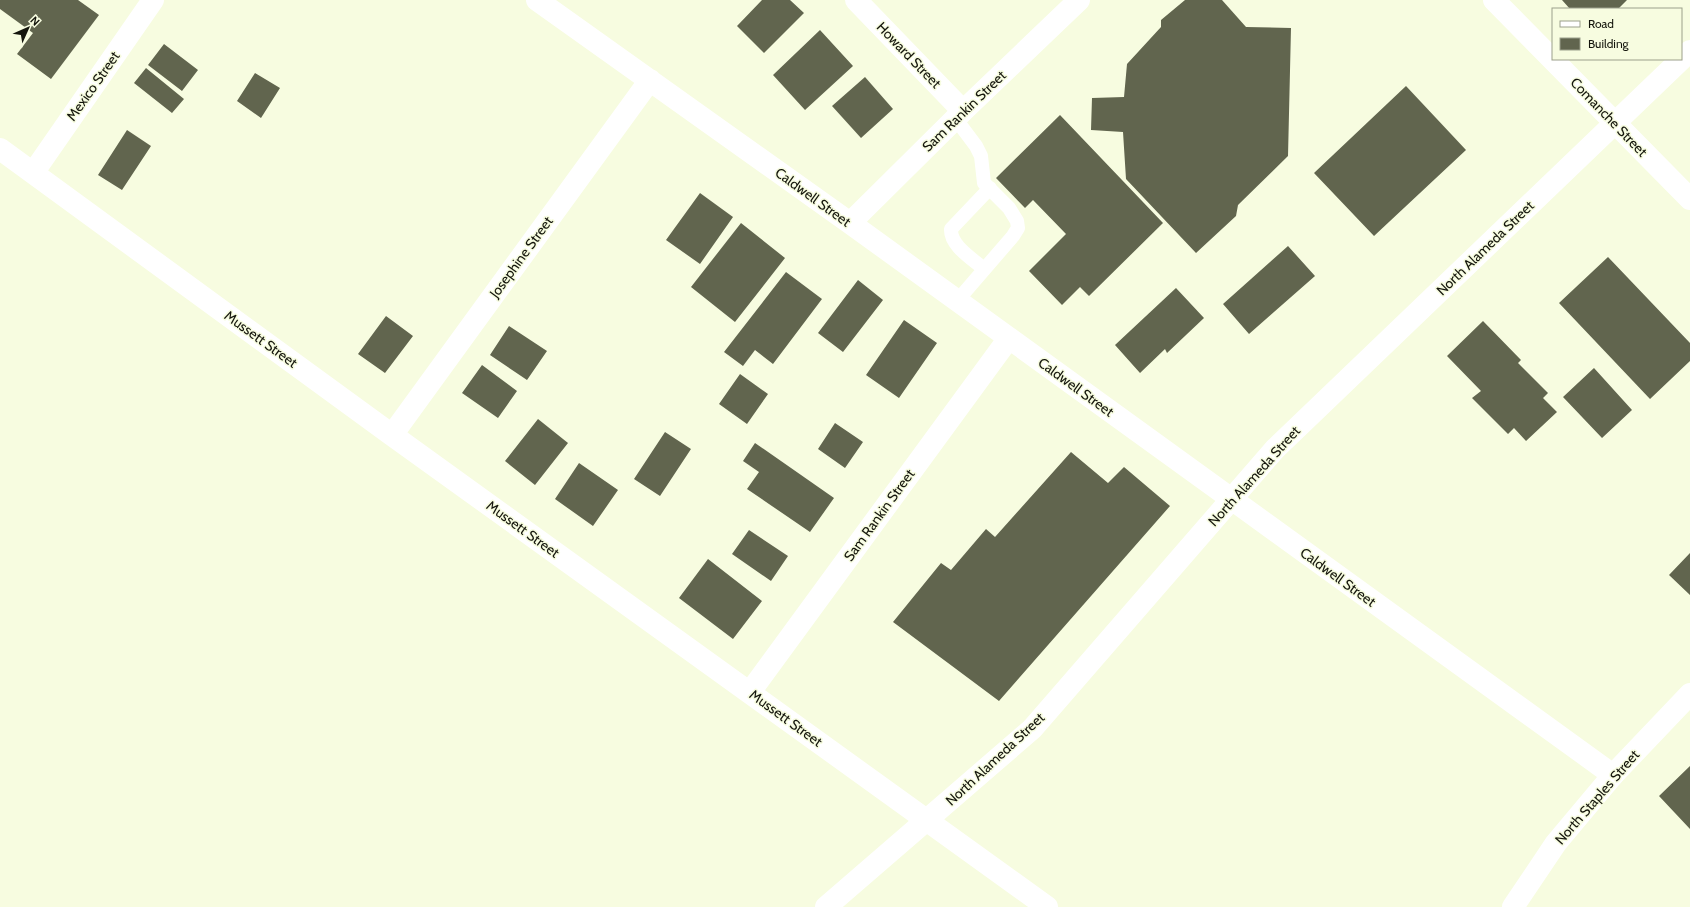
<svg xmlns="http://www.w3.org/2000/svg" width="1690" height="907" viewBox="0 0 1690 907" font-family="Cabin,sans-serif">
<style>
.building{fill:#61654e}
.lines{fill:none;stroke-linecap:round;stroke-linejoin:round}
.lane{stroke:#fff;stroke-width:14}
.street{stroke:#fff;stroke-width:22}
.secondary{stroke:#fff;stroke-width:22}
.labels{text-anchor:middle;stroke-width:3;stroke-linejoin:round;paint-order:stroke}
.street-label{font-size:14px;fill:#14150c;stroke:#f7fce0}
</style>
<rect width="100%" height="100%" fill="#f7fce0"/>
<path class="building" d="M0,0H78L99,15L51,79L17,54L33,33L0,9Z
M762,0H790L804,13L764,53L737,26Z
M1185,0H1222L1246,27L1291,28L1288,156L1238,205L1236,216L1196,253L1126,179L1123,132L1091,130L1092,98L1124,97L1127,64L1161,27V20Z
M1562,0H1627L1618,9H1570Z
M820,30L853,66L805,110L773,75Z
M164,44L198,70L182,91L148,65Z
M146,68L184,99L172,113L134,83Z
M255,73L280,88L261,118L237,101Z
M865,77L893,109L861,138L832,106Z
M1406,86L1466,150L1374,236L1314,173Z
M1060,115L1163,223L1089,296L1080,287L1062,305L1029,271L1066,234L1033,200L1025,208L996,178Z
M127,130L151,146L122,190L98,175Z
M700,193L733,217L700,264L666,240Z
M741,223L785,258L735,322L691,287Z
M1288,246L1315,276L1249,334L1223,304Z
M1608,257L1690,343V361L1650,399L1559,303Z
M786,272L822,299L773,364L755,350L743,366L724,352Z
M858,280L883,300L843,352L818,333Z
M1176,288L1204,318L1167,353L1165,349L1140,373L1115,345Z
M386,316L413,336L385,373L358,354Z
M904,320L937,343L899,398L866,375Z
M1483,321L1521,360L1518,363L1548,393L1543,398L1557,412L1526,441L1514,428L1508,434L1472,398L1481,391L1447,356Z
M509,326L547,351L527,380L490,355Z
M482,365L517,391L498,418L462,393Z
M1594,368L1632,410L1602,438L1563,397Z
M740,374L768,394L747,424L719,404Z
M538,419L568,443L535,485L505,461Z
M835,423L863,442L845,468L818,449Z
M665,432L691,449L660,496L634,479Z
M755,443L834,498L810,532L747,489L759,472L743,461Z
M1071,452L1108,483L1124,467L1170,506L999,701L893,622L941,563L951,570L986,529L995,537Z
M579,463L618,490L593,526L555,499Z
M749,530L788,556L771,581L732,554Z
M1690,553V595L1669,575Z
M708,559L762,601L733,639L679,598Z
M1690,766V829L1659,796Z"/>
<g class="lines">
<path class="lane" d="M955,118L976,146L981,156L984,183L1009,208L1017,221L1018,228L1013,236L957,301
M984,269C973,259 950,246 951,229L990,188"/>
<path class="street" d="M537,0L850,223L1613,775
M856,0L963,111
M0,149L392,435L1047,907
M33,173L153,0
M850,223L963,111L1079,0
M392,435L650,80
M750,692L1009,338
M826,907L1032,729L1275,449L1690,51"/>
<path class="secondary" d="M1494,0L1690,199
M1513,907L1556,843L1613,775L1690,694"/>
</g>
<g class="labels">
<g class="street-label">
<text transform="translate(909 55) rotate(46)" y="5">Howard Street</text>
<text transform="translate(93 86) rotate(-55)" y="5">Mexico Street</text>
<text transform="translate(964 111) rotate(-44)" y="5">Sam Rankin Street</text>
<text transform="translate(1609 117) rotate(46)" y="5">Comanche Street</text>
<text transform="translate(813 197) rotate(36)" y="5">Caldwell Street</text>
<text transform="translate(1485 248) rotate(-44)" y="5">North Alameda Street</text>
<text transform="translate(521 257) rotate(-54)" y="5">Josephine Street</text>
<text transform="translate(261 339) rotate(36)" y="5">Mussett Street</text>
<text transform="translate(1076 387) rotate(36)" y="5">Caldwell Street</text>
<text transform="translate(1254 476) rotate(-48)" y="5">North Alameda Street</text>
<text transform="translate(879 515) rotate(-54)" y="5">Sam Rankin Street</text>
<text transform="translate(523 529) rotate(36)" y="5">Mussett Street</text>
<text transform="translate(1338 577) rotate(36)" y="5">Caldwell Street</text>
<text transform="translate(786 718) rotate(36)" y="5">Mussett Street</text>
<text transform="translate(995 759) rotate(-43)" y="5">North Alameda Street</text>
<text transform="translate(1597 797) rotate(-49)" y="5">North Staples Street</text>
</g>
</g>
<rect x="1552" y="8" width="130" height="52" fill="#f7fce0" stroke="#9ca08b"/>
<rect x="1560" y="21" width="20" height="6" fill="#ffffff" stroke="#9ca08b"/>
<text x="1588" y="28" font-size="12" fill="#14150c">Road</text>
<rect x="1560" y="38" width="20" height="12" fill="#61654e" stroke="#9ca08b"/>
<text x="1588" y="48" font-size="12" fill="#14150c">Building</text>
<g transform="translate(28 28) rotate(45)" stroke="#f7fce0" stroke-width="3" paint-order="stroke">
<path d="M0-3L7 15L0 10L-7 15Z" fill="#14150c"/>
<text y="-6" font-size="11" font-weight="bold" text-anchor="middle" fill="#14150c">N</text>
</g>
</svg>
